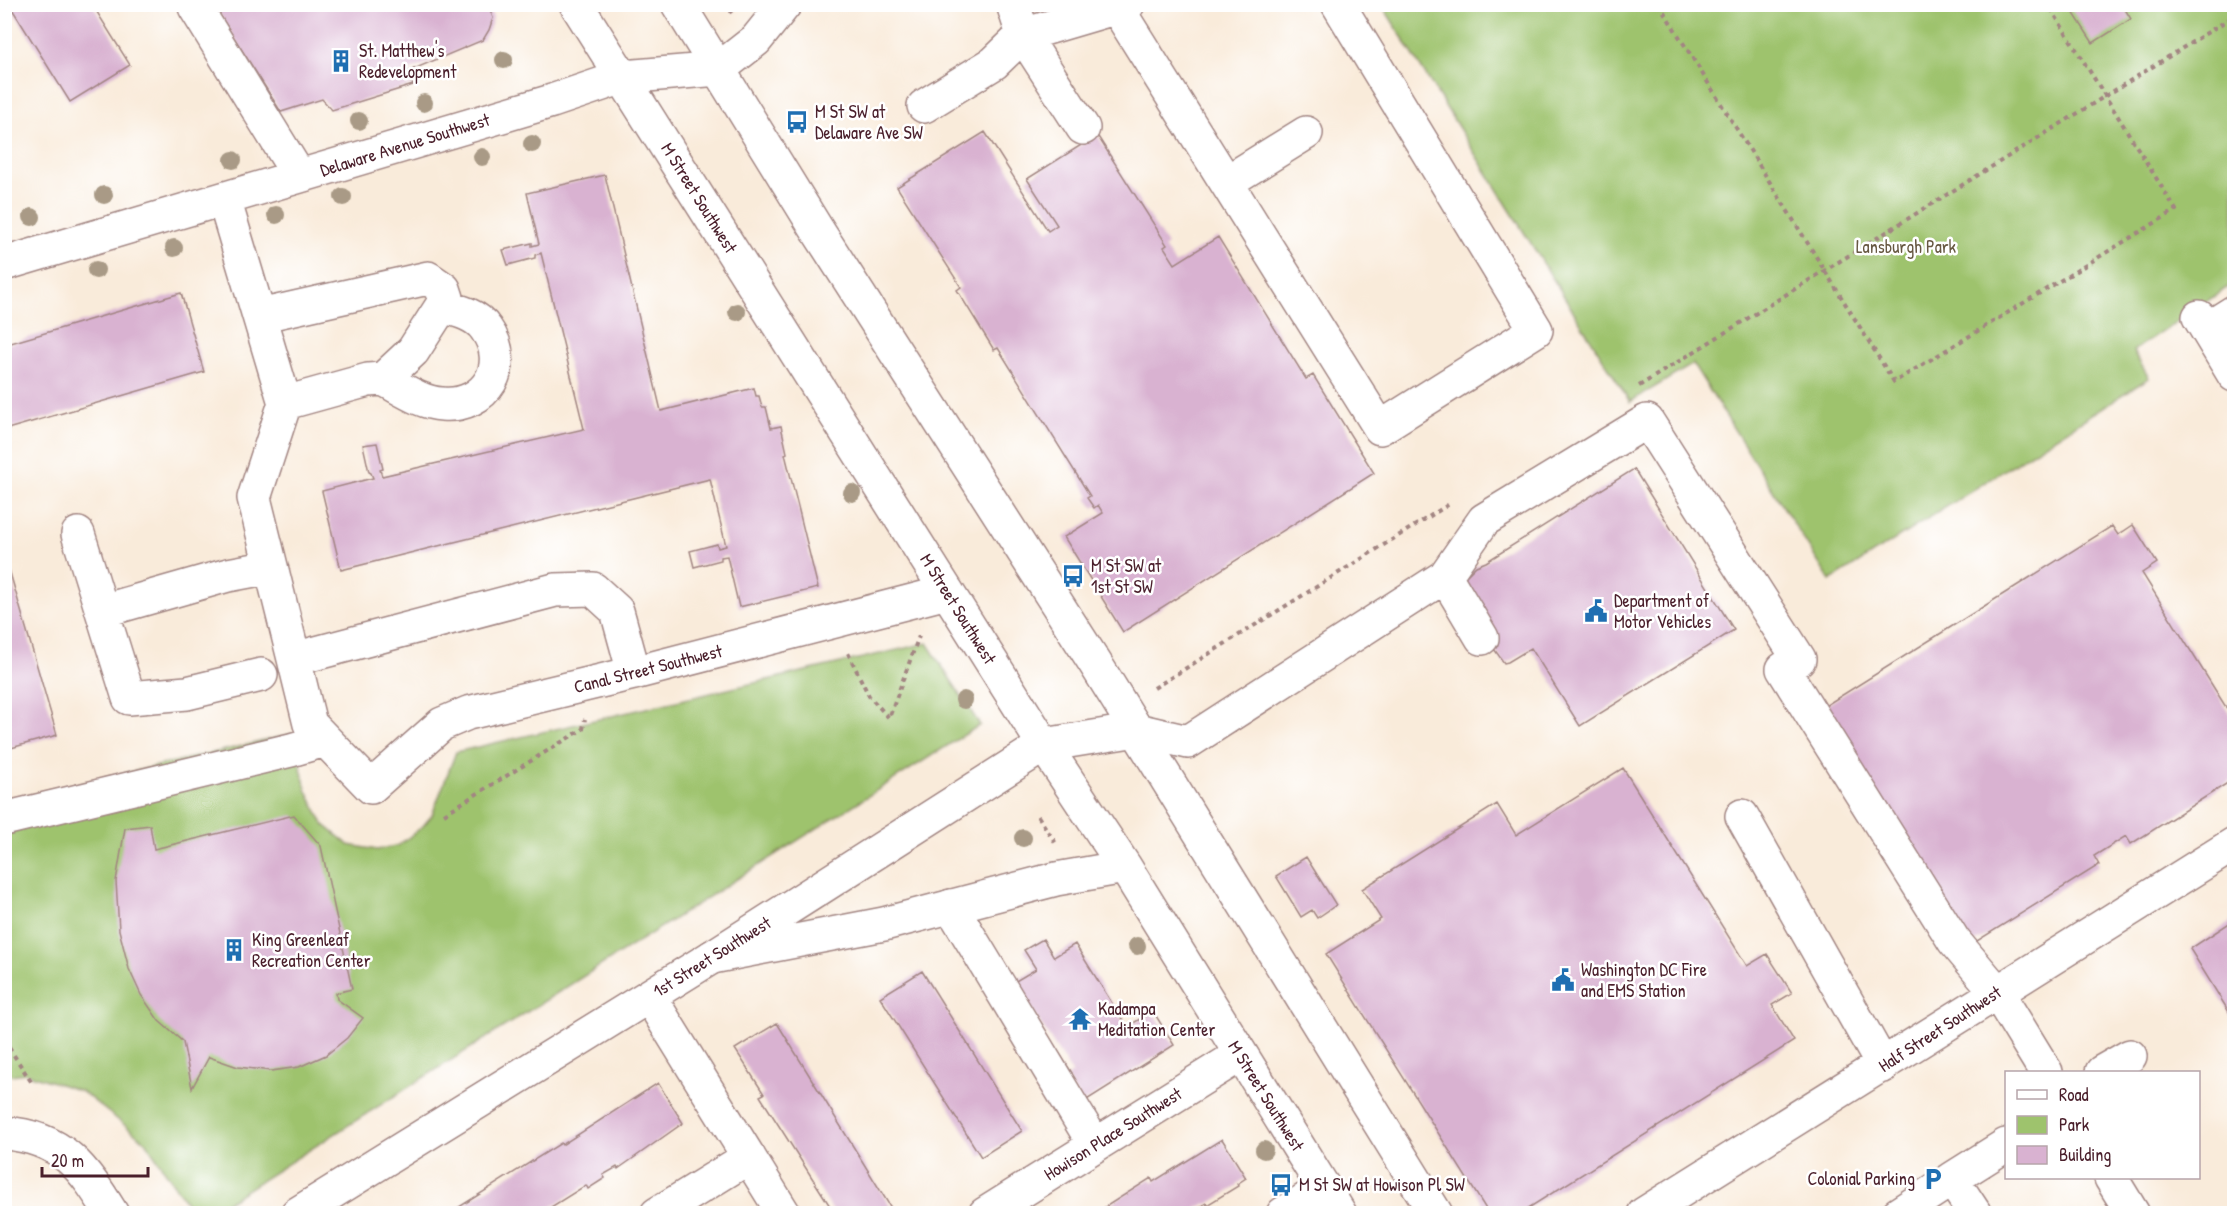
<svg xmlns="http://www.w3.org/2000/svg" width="2239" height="1218" viewBox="0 0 2239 1218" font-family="'Patrick Hand',sans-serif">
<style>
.green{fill:#9ec36d;stroke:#74714c;stroke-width:1.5}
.building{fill:#d9b2d1}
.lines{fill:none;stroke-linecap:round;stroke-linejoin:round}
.minor-casing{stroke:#a28582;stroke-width:36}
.major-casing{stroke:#a28582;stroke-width:36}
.path{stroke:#a28582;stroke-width:4;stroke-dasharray:4.5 4.5;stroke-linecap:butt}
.minor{stroke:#fff;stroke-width:33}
.major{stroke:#fff;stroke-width:33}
.tree{fill:#a99a86}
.labels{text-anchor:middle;stroke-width:5;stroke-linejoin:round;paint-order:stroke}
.poi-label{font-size:18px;fill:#4a1f2b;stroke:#fff;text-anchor:start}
.street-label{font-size:18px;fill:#4a1f2b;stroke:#fff}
.park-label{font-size:18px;fill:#675842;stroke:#fff}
</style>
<rect width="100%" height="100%" fill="#fff"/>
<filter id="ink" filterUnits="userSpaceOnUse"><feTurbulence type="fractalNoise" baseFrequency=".0167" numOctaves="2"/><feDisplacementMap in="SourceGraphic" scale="12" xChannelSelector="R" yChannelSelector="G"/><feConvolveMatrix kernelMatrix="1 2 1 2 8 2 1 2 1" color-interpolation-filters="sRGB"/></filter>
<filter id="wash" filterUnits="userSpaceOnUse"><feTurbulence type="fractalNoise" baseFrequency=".008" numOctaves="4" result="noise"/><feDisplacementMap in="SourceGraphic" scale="24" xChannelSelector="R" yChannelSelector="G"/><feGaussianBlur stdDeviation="1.35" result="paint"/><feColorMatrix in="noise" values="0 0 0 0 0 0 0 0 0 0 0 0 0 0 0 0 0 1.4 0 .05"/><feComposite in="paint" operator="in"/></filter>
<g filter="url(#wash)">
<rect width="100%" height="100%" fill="#f9ebda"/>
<path class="green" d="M1382,5H2234V283L2133,351L2149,378L1830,581L1693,364L1630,402Z
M927,643L980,725L210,1213H193L145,1141L81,1091L25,1073L5,1076L4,802L293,734L306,789L323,824L349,845L377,850L399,845L423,826L432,815L456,752Z"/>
<g id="blocks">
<path class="building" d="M9,4H92L130,65L70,102Z
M213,4H488L493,18L489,30L483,40L404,73L413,85L332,110L322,99L281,112Z
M2078,4H2122L2131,19L2093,43L2071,9Z
M985,132L1048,231L1057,225L1027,179L1097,135L1167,245L1164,247L1175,264L1218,237L1306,379L1313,375L1374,473L1123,632L1064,537L1103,513L1098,505L1094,508L1087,498L1090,496L998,348L994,350L957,290L961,287L897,187Z
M605,175L661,411L754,388L756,396H759L762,407H766L771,428L781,426L787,453L785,454L818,588L739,607L727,556L721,557V560L694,567L690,551L717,544L718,548L726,546L710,479L341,570L322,491L373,478L371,473L369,472L363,445L377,443L383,469L380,470L382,476L584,429L541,253L535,255V258L508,265L503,250L532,243V246L539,244L527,193Z
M181,293L204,372L4,430V345Z
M1634,469L1734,630L1580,726L1531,648L1508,662L1504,663L1479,628L1462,580L1476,566L1486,562Z
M2133,525L2157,563L2142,573L2234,720V779L2131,844L2126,836L2094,856L2099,865L1969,946L1820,709L2112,526L2118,535Z
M4,552L57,735L4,750Z
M1623,768L1747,966L1767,954L1792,993L1772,1005L1794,1041L1519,1214H1489L1326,954L1381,919L1362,889L1497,804L1516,835Z
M294,815L321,846L352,989L336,993L337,999L363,1018L347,1038L326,1055L299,1067L271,1071L238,1067L209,1057L192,1088L183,1042L159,1021L141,995L129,969L119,930L116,881L125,828L150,825L154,849Z
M1306,857L1336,905L1317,918L1312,910L1301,917L1276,876Z
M2234,920V1020L2190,949Z
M1043,939L1054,957L1075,944L1127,1027L1153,1011L1174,1045L1082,1103L1066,1077L1072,1073L1014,982L1036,969L1024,950Z
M922,971L1022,1131L981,1157L880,997Z
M777,1023L893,1211L889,1214H835L760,1096L764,1094L735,1049Z
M658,1083L683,1123L618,1169L617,1167L603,1175L605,1178L588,1189L586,1185L540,1214H448L561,1143L562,1145Z
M1222,1139L1246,1178L1237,1184L1238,1186L1207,1205L1206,1203L1193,1211L1194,1214H1094L1151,1178L1153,1182Z"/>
</g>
</g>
<g filter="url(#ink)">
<use href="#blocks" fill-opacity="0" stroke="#a28582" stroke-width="1.5"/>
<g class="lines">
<g class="minor-casing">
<path id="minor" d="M1013,4L1023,35L1083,128
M195,7L299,176
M1117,8L1380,428L1536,330L1338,4
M924,106L994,63L1023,35L1128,4
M1227,182L1306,133
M224,199L285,403L254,498L294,659L310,724L371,787L442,724L468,713L634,673L947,592
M4,264L552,101L623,77L719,69L756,40L785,4
M259,316L428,278L444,289L447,298L413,351L383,379L368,380L285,403
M2199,317L2234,375
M2207,329L2234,312
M383,379C401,388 421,403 442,404C486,408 512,365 486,329C477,315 457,310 442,306
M78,534L129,698L187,693L261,675
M1445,576L1484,520L1647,421L1799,659L1783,669L1954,941L1997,992L2046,1072
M102,611L228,575L271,567
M294,659L555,590L593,589L617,611L634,673
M1742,816L1883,1066
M4,819L291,750L325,740
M951,906L1095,1145
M649,996L784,1214
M2102,1072L2130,1056
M4,1133C63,1137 84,1169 112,1214
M2111,1178L2133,1214
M1952,1179L2006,1145
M297,1214L712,957L1044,745L1137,730L1188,742L1445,576L1482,638
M657,1214L749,1157
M985,1214L1240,1055
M1283,1214L1324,1188
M1644,1214L2234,844
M1898,1214L1952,1179L1975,1214"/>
</g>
<g class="major-casing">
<path id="major" d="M576,4L1044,745L1125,867L1340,1214
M678,4L816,228L1095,663L1436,1214
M712,957L884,924L1056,879L1125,867"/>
</g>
<path class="path" d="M725,4L732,13
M1659,4L1894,382L2176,210L2048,4
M1639,386L2234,16
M848,653L869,696L889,718L919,636
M1154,688L1451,503
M444,814L583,729L585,719
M1038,816L1057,845
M4,1040L32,1083"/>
<use href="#minor" class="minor"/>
<use href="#major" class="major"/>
</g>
<g class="tree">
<circle cx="504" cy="60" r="9"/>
<circle cx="424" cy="103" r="9"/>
<circle cx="359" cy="121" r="9"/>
<circle cx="532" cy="144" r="9"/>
<circle cx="482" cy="157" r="9"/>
<circle cx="233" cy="160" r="9"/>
<circle cx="104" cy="195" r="9"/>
<circle cx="343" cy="197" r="9"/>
<circle cx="276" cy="215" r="9"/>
<circle cx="32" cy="217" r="9"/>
<circle cx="174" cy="248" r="9"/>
<circle cx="96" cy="270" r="9"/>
<circle cx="737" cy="312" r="9"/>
<circle cx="852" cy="493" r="9"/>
<circle cx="964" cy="700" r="9"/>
<circle cx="1023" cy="838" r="9"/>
<circle cx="1137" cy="946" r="9"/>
<circle cx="1264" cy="1150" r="9"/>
</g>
</g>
<defs>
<g id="building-bare" transform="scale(1.8)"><path d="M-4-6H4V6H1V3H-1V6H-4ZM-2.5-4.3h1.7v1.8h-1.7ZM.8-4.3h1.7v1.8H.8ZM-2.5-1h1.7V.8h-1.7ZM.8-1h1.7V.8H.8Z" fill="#1f6fb2" stroke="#fff" stroke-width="2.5" paint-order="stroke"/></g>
<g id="bus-bare" transform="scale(1.8)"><path d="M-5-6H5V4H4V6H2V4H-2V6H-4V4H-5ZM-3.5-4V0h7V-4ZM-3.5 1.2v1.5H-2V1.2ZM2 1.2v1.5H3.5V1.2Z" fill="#1f6fb2" stroke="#fff" stroke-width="2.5" paint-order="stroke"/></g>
<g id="civic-bare" transform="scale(1.8)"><path d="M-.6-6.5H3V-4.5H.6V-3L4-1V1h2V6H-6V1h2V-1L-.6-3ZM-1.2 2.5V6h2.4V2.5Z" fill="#1f6fb2" stroke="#fff" stroke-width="2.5" paint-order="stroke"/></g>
<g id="temple-bare" transform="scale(1.8)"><path d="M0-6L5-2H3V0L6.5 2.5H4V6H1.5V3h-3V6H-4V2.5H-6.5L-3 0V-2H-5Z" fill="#1f6fb2" stroke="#fff" stroke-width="2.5" paint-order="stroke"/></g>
<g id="parking-bare" transform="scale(1.8)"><path d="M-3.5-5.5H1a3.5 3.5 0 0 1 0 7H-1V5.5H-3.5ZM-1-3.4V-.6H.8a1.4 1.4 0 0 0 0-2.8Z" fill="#1f6fb2" stroke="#fff" stroke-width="2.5" paint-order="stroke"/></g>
</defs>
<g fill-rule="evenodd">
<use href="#building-bare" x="341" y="61"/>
<use href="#bus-bare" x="797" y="122"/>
<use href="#bus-bare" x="1073" y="576"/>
<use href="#civic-bare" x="1596" y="611"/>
<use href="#building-bare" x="234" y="950"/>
<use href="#civic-bare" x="1563" y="980"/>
<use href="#temple-bare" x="1080" y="1019"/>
<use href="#parking-bare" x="1933" y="1179"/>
<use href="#bus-bare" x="1281" y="1185"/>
</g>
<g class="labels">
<g class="poi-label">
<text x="359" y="57">St. Matthew's<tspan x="359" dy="21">Redevelopment</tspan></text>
<text x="815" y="118">M St SW at<tspan x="815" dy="21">Delaware Ave SW</tspan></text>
<text x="1091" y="572">M St SW at<tspan x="1091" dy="21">1st St SW</tspan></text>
<text x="1614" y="607">Department of<tspan x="1614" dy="21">Motor Vehicles</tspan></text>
<text x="252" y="946">King Greenleaf<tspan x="252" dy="21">Recreation Center</tspan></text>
<text x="1581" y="976">Washington DC Fire<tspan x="1581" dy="21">and EMS Station</tspan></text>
<text x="1098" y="1015">Kadampa<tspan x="1098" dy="21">Meditation Center</tspan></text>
<text x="1915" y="1185" text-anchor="end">Colonial Parking</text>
<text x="1299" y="1191">M St SW at Howison Pl SW</text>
</g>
<g class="street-label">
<text transform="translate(405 145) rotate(-17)" y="6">Delaware Avenue Southwest</text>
<text transform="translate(699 198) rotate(58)" y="6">M Street Southwest</text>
<text transform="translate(958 609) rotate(58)" y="6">M Street Southwest</text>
<text transform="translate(648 669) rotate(-14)" y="6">Canal Street Southwest</text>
<text transform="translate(712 957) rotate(-32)" y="6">1st Street Southwest</text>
<text transform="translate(1940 1029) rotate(-33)" y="6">Half Street Southwest</text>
<text transform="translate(1266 1096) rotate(58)" y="6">M Street Southwest</text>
<text transform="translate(1113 1134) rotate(-32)" y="6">Howison Place Southwest</text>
</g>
<g class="park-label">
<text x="1906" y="253">Lansburgh Park</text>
</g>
</g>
<rect width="2239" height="1218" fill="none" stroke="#fff" stroke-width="24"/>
<rect x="2005" y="1071" width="195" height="108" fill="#ffffff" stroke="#b7a5aa" stroke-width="1.5"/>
<rect x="2017" y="1090" width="30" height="9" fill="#ffffff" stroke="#b7a5aa" stroke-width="1.5"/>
<text x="2059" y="1101" font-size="18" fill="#4a1f2b">Road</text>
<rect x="2017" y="1116" width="30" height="18" fill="#9ec36d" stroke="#b7a5aa" stroke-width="1.5"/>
<text x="2059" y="1131" font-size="18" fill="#4a1f2b">Park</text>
<rect x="2017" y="1146" width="30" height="18" fill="#d9b2d1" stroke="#b7a5aa" stroke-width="1.5"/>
<text x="2059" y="1161" font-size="18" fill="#4a1f2b">Building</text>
<path d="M42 1167v9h106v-9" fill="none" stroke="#4a1f2b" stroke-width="3"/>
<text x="51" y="1167" font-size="18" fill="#4a1f2b" stroke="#ffffff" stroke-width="4.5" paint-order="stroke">20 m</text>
</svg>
